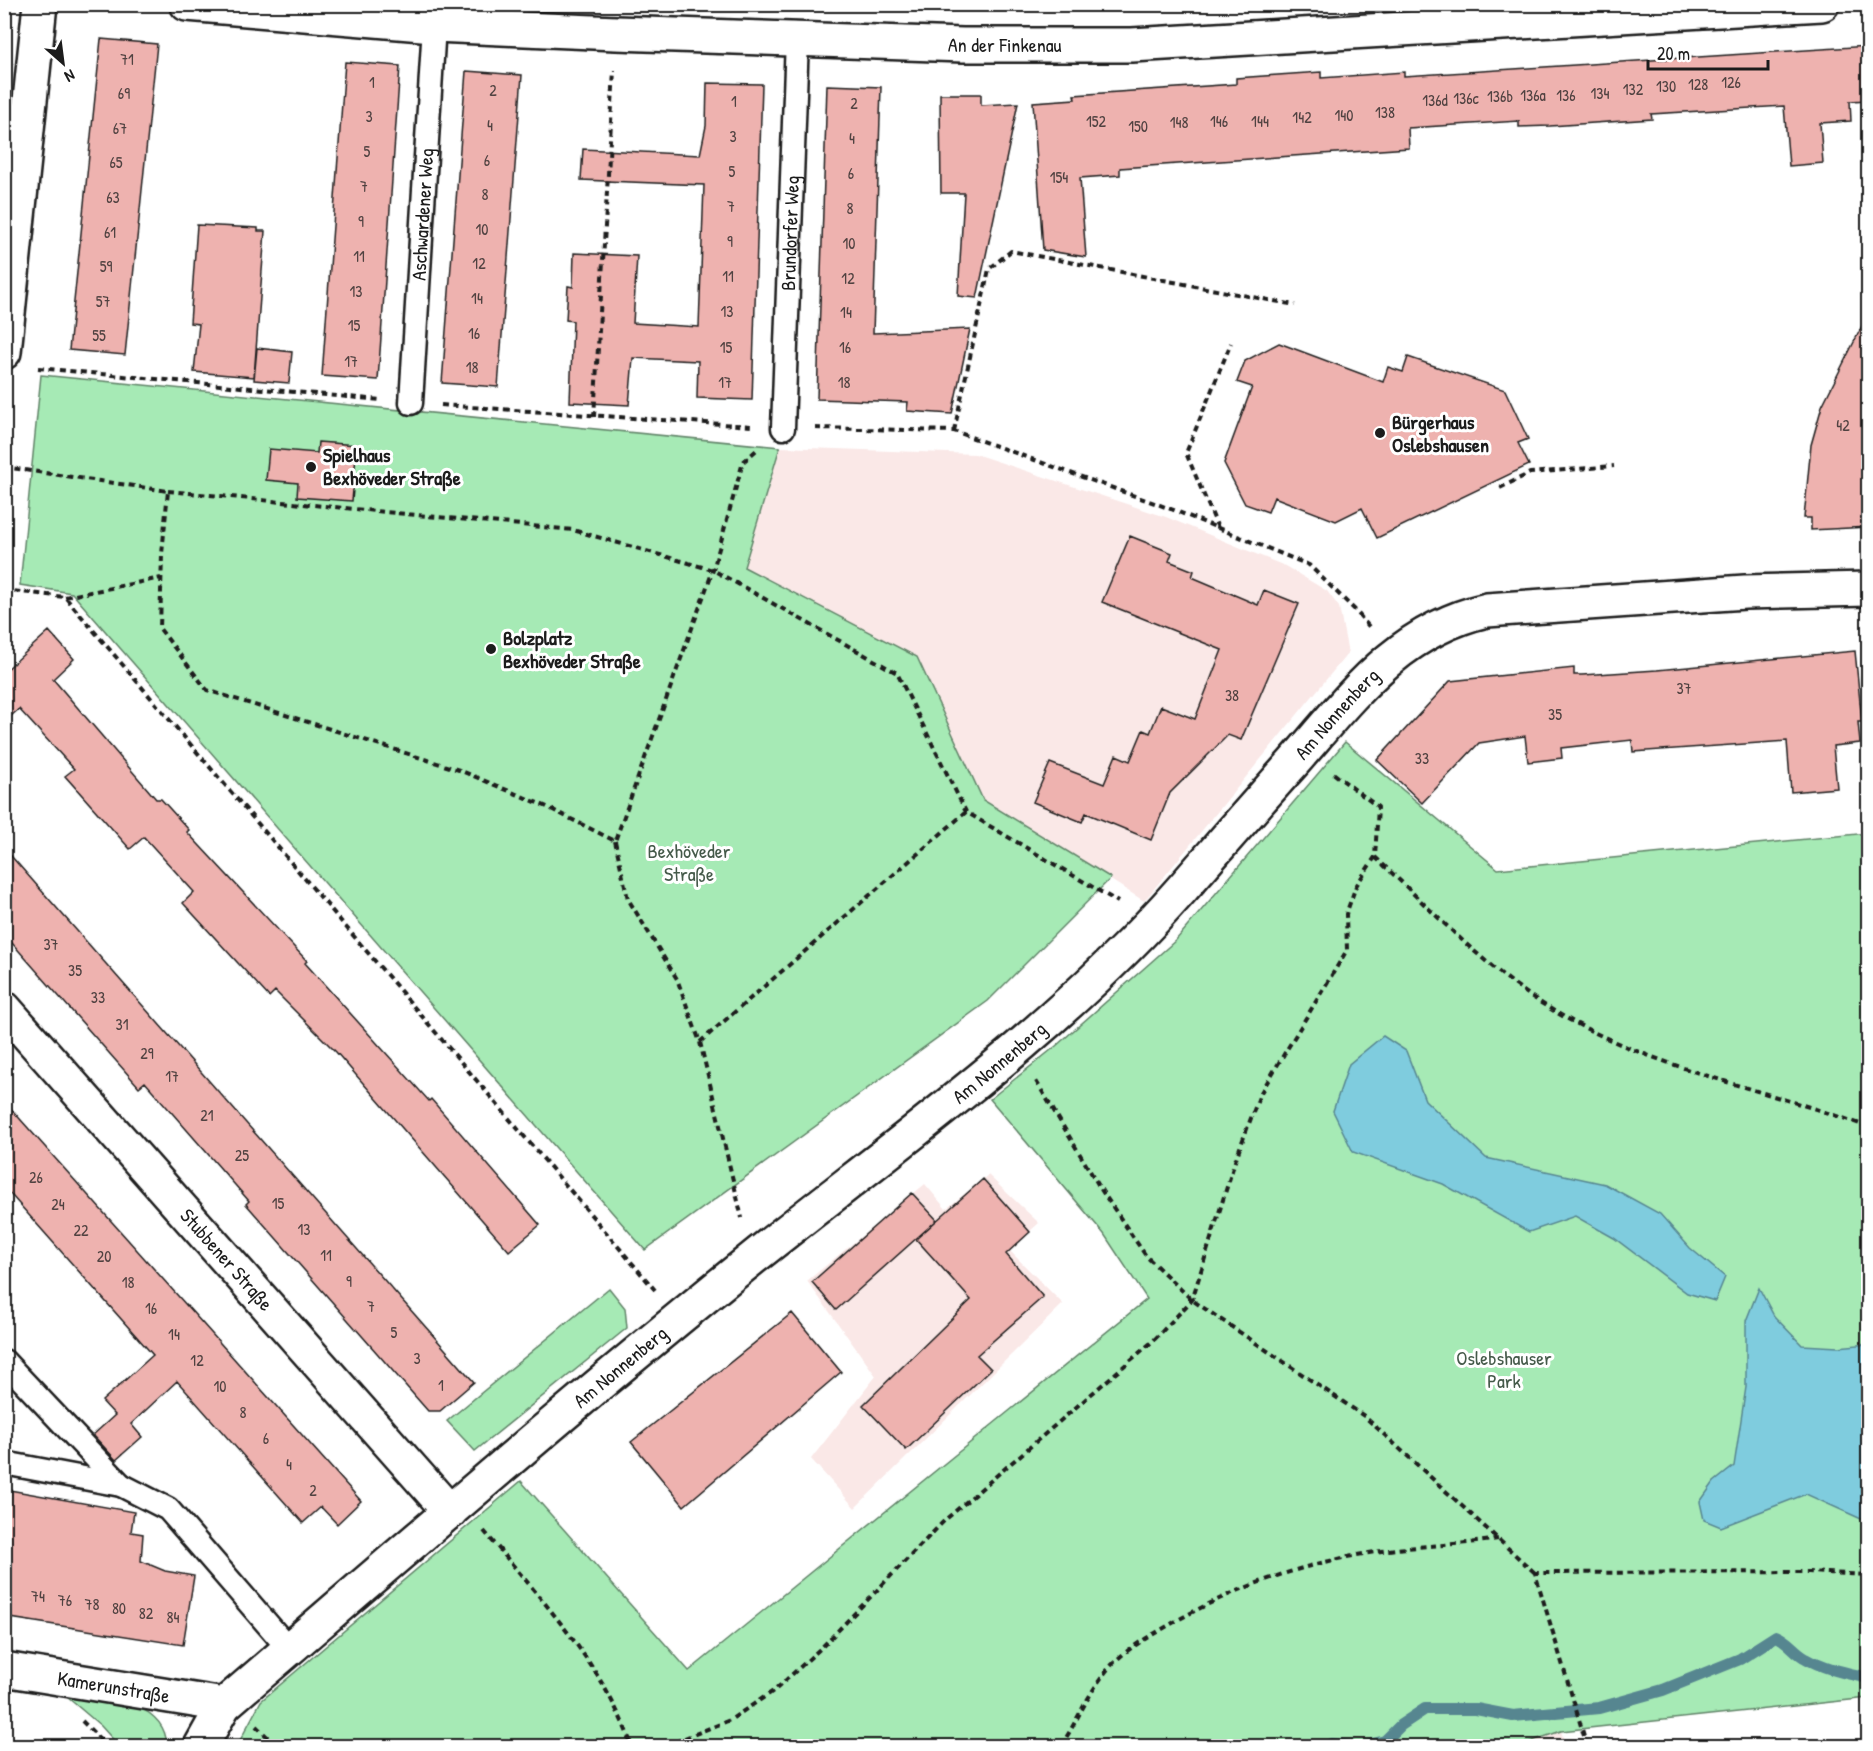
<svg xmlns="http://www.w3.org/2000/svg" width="1873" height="1751" viewBox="0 0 1873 1751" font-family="'Patrick Hand',sans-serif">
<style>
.built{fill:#fae8e7}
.green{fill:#a6eab5;stroke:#618368;stroke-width:1.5}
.water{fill:#7fccde;stroke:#578690;stroke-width:1.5}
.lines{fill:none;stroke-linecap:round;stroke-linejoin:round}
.stream{stroke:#578690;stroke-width:12}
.building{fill:#eeb2af;stroke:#1c1c1c;stroke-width:1.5}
.service-casing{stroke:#1c1c1c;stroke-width:27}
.minor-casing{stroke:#1c1c1c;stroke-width:38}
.path{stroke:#1c1c1c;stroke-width:4;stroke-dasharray:6 4.5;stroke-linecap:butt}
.service{stroke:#fff;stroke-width:22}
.minor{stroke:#fff;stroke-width:33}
.poi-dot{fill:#1c1c1c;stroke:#fff;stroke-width:2}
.labels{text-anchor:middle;stroke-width:6;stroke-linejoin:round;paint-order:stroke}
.number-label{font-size:16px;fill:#504241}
.street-label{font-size:20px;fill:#1c1c1c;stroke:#fff}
.poi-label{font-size:20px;font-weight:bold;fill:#1c1c1c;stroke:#fff;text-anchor:start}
.park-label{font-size:20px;fill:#455a4a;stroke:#fff}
</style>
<rect width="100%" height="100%" fill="#fff"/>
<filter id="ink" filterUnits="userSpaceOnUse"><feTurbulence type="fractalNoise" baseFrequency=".0167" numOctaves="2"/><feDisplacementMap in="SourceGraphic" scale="12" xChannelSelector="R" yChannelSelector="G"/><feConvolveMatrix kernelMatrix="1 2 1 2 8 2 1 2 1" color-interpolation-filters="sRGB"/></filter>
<g filter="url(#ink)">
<path class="built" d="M780,447L975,454L1166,517L1285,566L1327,591L1339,607L1348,653L1144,901L983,800L917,657L744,567Z
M988,1175L1039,1223L1009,1250L1063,1304L855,1508L811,1459L876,1376L807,1281L925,1184L946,1209Z
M1561,1731L1566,1746H1518Z"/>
<path class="green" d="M41,375L780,447L744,567L917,657L983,800L1111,878L988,1001L645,1250L72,593L20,585Z
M1345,742L1498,869L1868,833V1698L1561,1731L1518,1746H237L261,1701L521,1481L689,1671L1147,1299L1104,1234L990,1099L1056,1046L1176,940Z
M609,1288L625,1308L627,1328L475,1451L447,1421Z
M61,1692C97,1698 165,1697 167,1746H119L101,1726Z"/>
<path class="water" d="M1383,1036L1406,1051L1425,1100L1486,1158L1605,1184L1660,1214L1690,1248L1725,1277L1715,1301L1687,1293L1614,1238L1575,1216L1529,1232L1443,1184L1353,1152L1333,1111L1349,1064Z
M1759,1288L1774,1316L1802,1345L1838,1347L1868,1344V1522L1806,1494L1721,1527L1704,1520L1700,1502L1714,1482L1734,1466L1746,1387V1321Z"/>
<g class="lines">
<path class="stream" d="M1329,1746L1331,1744L1351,1746
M1366,1746L1385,1741L1401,1725L1425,1709H1476L1513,1716L1599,1708L1663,1690L1740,1659L1776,1636C1789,1641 1794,1652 1806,1658C1825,1669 1847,1673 1868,1678"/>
</g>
<path class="building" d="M101,39L157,44L125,355L69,350Z
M1869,46V100L1850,101L1851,121L1820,123L1823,163L1789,166L1784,106L1651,114L1652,119L1550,126L1519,127V121L1408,128L1409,148L1120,168V175L1080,178L1086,257L1043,250L1033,102L1075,99L1074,95L1236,84V78L1278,75L1321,72V78L1404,72V76Z
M345,62L400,66L378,380L322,376Z
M466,71L522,75L498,387L442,383Z
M707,83L762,84L752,400L697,398L698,361L633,358L629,405L570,402L573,321L566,320L568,286L573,287L574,253L637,256L633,323L699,327L704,185L581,180L583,149L700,155L706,126Z
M827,85L881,87L873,333L970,329L952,414L907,411L908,402L817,399Z
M940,94H981V105L1018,103L977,298L958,296L964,193H941Z
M197,225L258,228V231H265L254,377L194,372L199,324L190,323Z
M1869,312V527L1811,530V518H1804L1811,445L1822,406Z
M1279,343L1383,382L1388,367L1403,372L1408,357L1505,390L1528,439L1518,443L1529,465L1377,538L1362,508L1336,521L1274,497L1268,512L1245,504L1224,463L1252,387L1237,382L1245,361Z
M257,348L292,352L289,383L254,380Z
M318,442L357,445L352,501L297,497L298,483L266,480L269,449L317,453Z
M1130,536L1172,553L1169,561L1194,571L1192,577L1258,605L1264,590L1299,604L1241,740L1228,735L1170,793L1151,840L1086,813L1082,822L1033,802L1050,763L1104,784L1116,755L1130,761L1143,730L1150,733L1161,706L1195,719L1222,650L1102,602Z
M49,631L74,659L53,679L156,799H161L189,830L187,832L307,961L305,963L429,1101L431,1099L540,1225L509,1251L336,1052L275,991L269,997L183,903L194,892L144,837L130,849L65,776L74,769L19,709L4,722V672Z
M1855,651L1862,722H1858L1860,743L1833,746L1837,788L1791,792L1787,741L1633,752L1632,740L1561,748L1562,758L1528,762L1525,736L1479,743L1422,803L1377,760L1450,681L1574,668V675H1582L1657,670Z
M4,848L474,1382L440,1411H428L246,1204L249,1201L145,1082L139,1087L4,934Z
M4,1101L361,1501L337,1524L321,1507L303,1523L177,1381L131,1424L142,1437L116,1460L93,1435L115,1415L102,1401L153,1355L4,1187Z
M983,1179L1030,1232L1006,1254L1043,1297L977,1355L991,1369L906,1450L863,1405L971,1300L916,1239Z
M912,1193L937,1220L836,1310L812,1282Z
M792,1313L841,1372L684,1506L631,1442Z
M4,1489L134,1512L131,1532L143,1534L141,1561L165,1571L194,1576L183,1645L4,1617Z"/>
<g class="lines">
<g class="service-casing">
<g id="service">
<path id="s1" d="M411,403L434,25"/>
<path id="s2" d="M783,428L797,39"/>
<path d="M4,1361L121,1485"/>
<path d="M4,1463L121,1485L168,1509L289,1649"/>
</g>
</g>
<g class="minor-casing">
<g id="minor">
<path id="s3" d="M187,4L434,25L616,33L963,45H1132L1822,4"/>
<path d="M4,352L40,4"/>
<path id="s4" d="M4,1008L450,1512"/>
<path id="s5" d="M4,1669L224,1705"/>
<path id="s6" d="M201,1746L224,1705C399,1555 573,1403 753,1258C897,1143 1059,1029 1181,890C1218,848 1255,805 1293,763C1350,698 1398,630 1487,610L1745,592L1868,589"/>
</g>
</g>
<path class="path" d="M38,368L380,400
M441,405L751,426
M594,417L614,70
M815,428L954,431L1171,509L1309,565L1355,610L1371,629
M954,431L989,269L1011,251L1295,305
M4,467L168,491L162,554L160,629L207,690L459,770L545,806L615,841L713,570L743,462L759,448
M1500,488L1530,473L1614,466
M168,491L573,530L713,570L897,673L966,812L1118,902
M1218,528L1186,453L1231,343
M4,590L65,597L655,1290
M65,597L161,578
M615,841L628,899L677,979L700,1042L742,1218
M1375,857C1432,910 1487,971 1554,1011C1652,1069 1763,1088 1868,1127
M700,1042L966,812
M1036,1081L1102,1191L1146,1256L1192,1300L1364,1416L1535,1573
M484,1531C540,1598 602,1663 632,1746
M82,1721L107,1746
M256,1726L277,1746
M665,1746L730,1720L775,1690L822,1647L945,1520L1153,1341L1192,1300L1235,1161L1260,1094L1347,950L1346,914L1356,886L1375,857L1378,807L1333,773
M1061,1746C1077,1721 1089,1692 1108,1669C1125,1649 1150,1636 1171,1624C1238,1585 1313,1560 1389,1550C1426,1545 1462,1545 1498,1539
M1587,1746L1535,1573L1809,1572L1868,1575"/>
<use href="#service" class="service"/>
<use href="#minor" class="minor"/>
</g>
</g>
<g class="poi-dot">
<circle cx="1380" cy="433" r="6"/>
<circle cx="311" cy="467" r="6"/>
<circle cx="491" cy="649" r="6"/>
</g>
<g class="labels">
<g class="number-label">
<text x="127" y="65">71</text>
<text x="372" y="88">1</text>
<text x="1731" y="88">126</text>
<text x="1698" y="90">128</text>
<text x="1666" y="92">130</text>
<text x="1633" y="95">132</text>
<text x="493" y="96">2</text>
<text x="124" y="99">69</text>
<text x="1600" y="99">134</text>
<text x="1533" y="101">136a</text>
<text x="1566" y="101">136</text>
<text x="1500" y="102">136b</text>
<text x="1466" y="104">136c</text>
<text x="1435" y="106">136d</text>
<text x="734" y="107">1</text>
<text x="854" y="109">2</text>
<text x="1385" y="118">138</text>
<text x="1344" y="121">140</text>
<text x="369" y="122">3</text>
<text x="1302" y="123">142</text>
<text x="1096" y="127">152</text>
<text x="1219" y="127">146</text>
<text x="1260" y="127">144</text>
<text x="1179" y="128">148</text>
<text x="490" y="131">4</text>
<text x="1138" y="132">150</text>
<text x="120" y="134">67</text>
<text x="733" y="142">3</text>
<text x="852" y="144">4</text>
<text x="367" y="157">5</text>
<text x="487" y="166">6</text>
<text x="116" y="168">65</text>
<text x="732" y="177">5</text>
<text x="851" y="179">6</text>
<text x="1059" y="183">154</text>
<text x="364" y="192">7</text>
<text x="485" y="200">8</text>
<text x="113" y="203">63</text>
<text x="731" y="212">7</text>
<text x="850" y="214">8</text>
<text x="361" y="227">9</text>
<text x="482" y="235">10</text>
<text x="110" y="238">61</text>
<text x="730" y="247">9</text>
<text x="849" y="249">10</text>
<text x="359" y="262">11</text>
<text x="479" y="269">12</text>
<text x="106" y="272">59</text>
<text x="728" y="282">11</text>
<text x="848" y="284">12</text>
<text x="356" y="297">13</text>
<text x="477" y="304">14</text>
<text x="103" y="307">57</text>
<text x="727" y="317">13</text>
<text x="846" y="318">14</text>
<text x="354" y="331">15</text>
<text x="474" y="339">16</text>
<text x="99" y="341">55</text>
<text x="726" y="353">15</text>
<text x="845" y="353">16</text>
<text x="351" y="367">17</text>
<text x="472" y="373">18</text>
<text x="725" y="388">17</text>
<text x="844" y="388">18</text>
<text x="1843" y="431">42</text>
<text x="1684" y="694">37</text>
<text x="1232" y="701">38</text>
<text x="1555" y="720">35</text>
<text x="1422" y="764">33</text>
<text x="51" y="950">37</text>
<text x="75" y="976">35</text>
<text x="98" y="1003">33</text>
<text x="122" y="1030">31</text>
<text x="147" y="1059">29</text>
<text x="172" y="1082">17</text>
<text x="207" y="1121">21</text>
<text x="242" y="1161">25</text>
<text x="36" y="1183">26</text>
<text x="278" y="1209">15</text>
<text x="58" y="1210">24</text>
<text x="304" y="1235">13</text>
<text x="81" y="1236">22</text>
<text x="326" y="1261">11</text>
<text x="104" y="1262">20</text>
<text x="349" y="1287">9</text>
<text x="128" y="1288">18</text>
<text x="371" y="1312">7</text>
<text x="151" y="1314">16</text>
<text x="394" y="1338">5</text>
<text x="174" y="1340">14</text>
<text x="417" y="1364">3</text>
<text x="197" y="1366">12</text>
<text x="441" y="1391">1</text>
<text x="220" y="1392">10</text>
<text x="243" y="1418">8</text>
<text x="266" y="1444">6</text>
<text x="289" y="1470">4</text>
<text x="313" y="1496">2</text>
<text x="38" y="1602">74</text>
<text x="65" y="1606">76</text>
<text x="92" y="1610">78</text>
<text x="119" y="1614">80</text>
<text x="146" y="1619">82</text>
<text x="173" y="1623">84</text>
</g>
<g class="street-label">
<text dy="7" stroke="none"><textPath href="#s3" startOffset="819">An der Finkenau</textPath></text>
<text dy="7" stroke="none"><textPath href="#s1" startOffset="189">Aschwardener Weg</textPath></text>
<text dy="7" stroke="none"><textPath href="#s2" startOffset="195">Brundorfer Weg</textPath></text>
<text dy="7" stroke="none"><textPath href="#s6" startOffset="1540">Am Nonnenberg</textPath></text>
<text dy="7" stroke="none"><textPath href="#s6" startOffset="1054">Am Nonnenberg</textPath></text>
<text dy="7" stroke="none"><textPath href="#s4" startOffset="336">Stubbener Straße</textPath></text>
<text dy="7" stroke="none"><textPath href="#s6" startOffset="568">Am Nonnenberg</textPath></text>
<text dy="7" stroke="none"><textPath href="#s5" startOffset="111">Kamerunstraße</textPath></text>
</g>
<g class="poi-label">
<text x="1392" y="429">Bürgerhaus<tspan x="1392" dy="23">Oslebshausen</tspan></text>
<text x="323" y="462">Spielhaus<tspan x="323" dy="23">Bexhöveder Straße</tspan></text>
<text x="503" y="645">Bolzplatz<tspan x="503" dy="23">Bexhöveder Straße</tspan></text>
</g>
<g class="park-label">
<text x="689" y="858">Bexhöveder<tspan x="689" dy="23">Straße</tspan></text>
<text x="1504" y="1365">Oslebshauser<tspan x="1504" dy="23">Park</tspan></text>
</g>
</g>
<rect width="1873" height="1751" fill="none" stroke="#fff" stroke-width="24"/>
<rect x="12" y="12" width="1849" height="1727" fill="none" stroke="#1c1c1c" stroke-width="2" filter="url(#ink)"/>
<g transform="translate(63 63) rotate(152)" stroke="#ffffff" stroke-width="4.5" paint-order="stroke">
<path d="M0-4.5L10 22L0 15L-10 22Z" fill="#1c1c1c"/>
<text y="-9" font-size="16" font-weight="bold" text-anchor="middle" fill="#1c1c1c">N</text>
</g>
<path d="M1648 60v9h120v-9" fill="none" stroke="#1c1c1c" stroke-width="3"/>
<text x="1657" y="60" font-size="18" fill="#1c1c1c" stroke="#ffffff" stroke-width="4.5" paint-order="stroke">20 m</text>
</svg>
